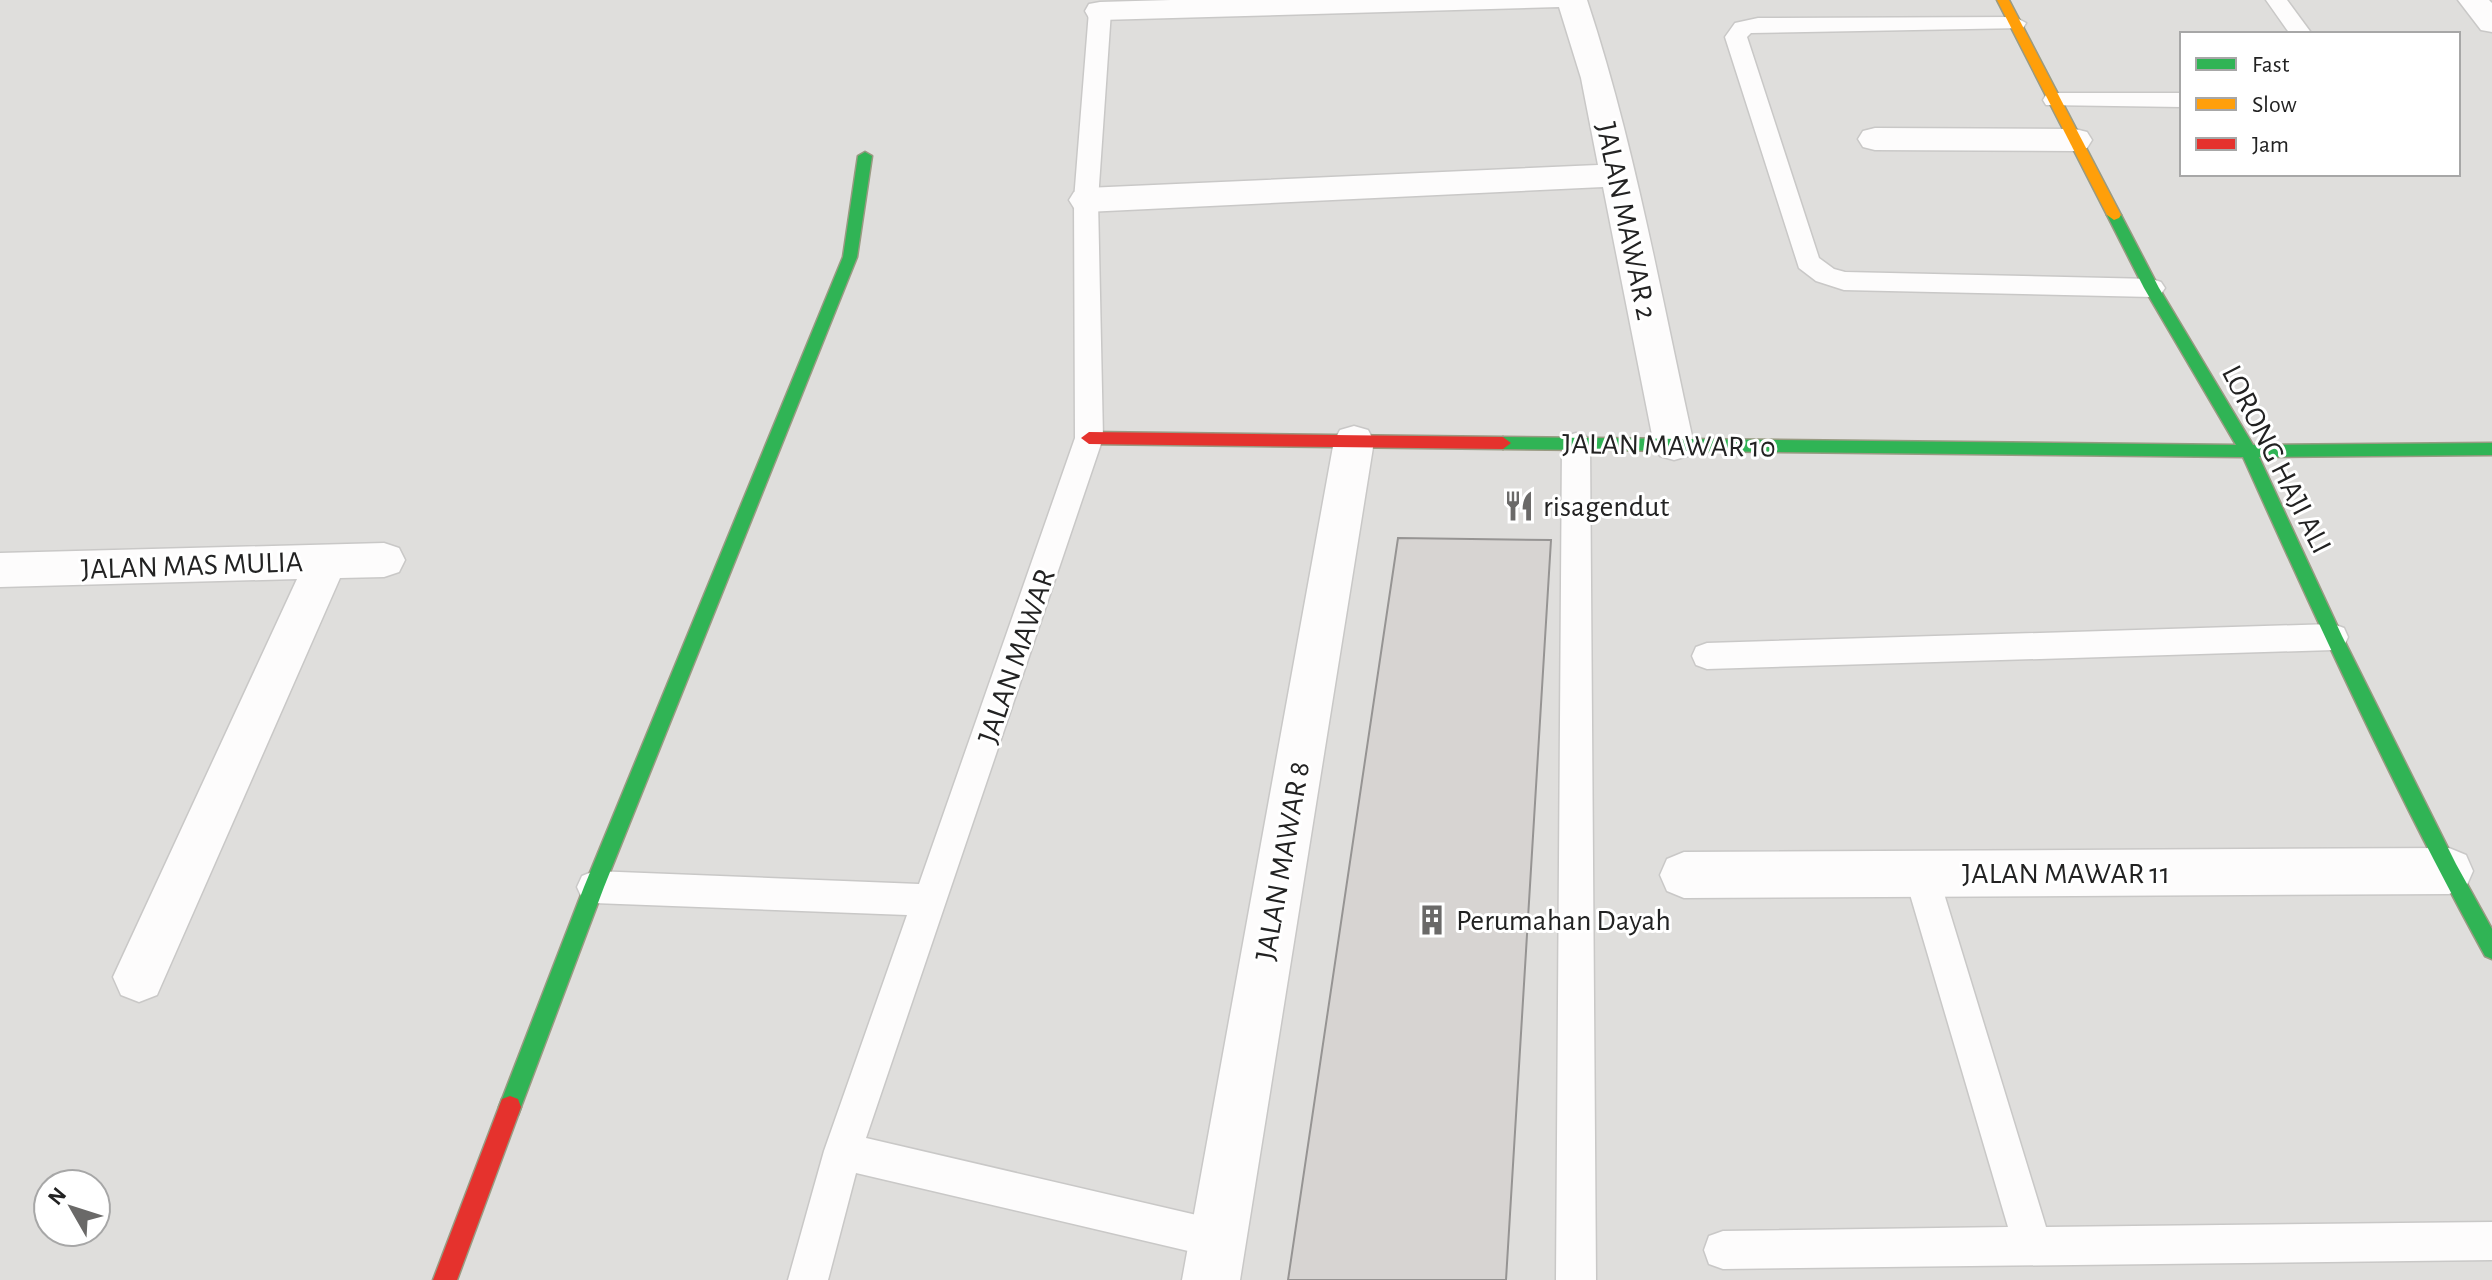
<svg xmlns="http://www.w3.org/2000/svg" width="2492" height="1280" viewBox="0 0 2492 1280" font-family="'Alegreya Sans',sans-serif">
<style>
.residential{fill:#dfdedc;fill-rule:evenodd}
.building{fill:#d7d4d2;stroke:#969493;stroke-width:2}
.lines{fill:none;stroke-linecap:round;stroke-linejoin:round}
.lane-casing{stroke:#c9c8c7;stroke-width:3}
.street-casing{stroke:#c9c8c7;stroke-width:3}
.fast-casing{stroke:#999a82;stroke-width:3}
.slow-casing{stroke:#999a82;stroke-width:3}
.jam-casing{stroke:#999a82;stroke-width:3}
.lane{fill:#fdfcfc;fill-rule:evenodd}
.street{fill:#fdfcfc;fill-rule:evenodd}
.fast{fill:#30b455;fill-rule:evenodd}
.slow{fill:#ff9f0a;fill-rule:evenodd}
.jam{fill:#e5322d;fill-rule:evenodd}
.labels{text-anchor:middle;stroke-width:6;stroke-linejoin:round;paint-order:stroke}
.street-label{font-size:30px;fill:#222;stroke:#fff}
.poi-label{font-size:30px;fill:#222;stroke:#fff;text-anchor:start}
</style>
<rect width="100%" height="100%" fill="#f0eeeb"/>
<path class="residential" d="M0,0H2492V1280H0ZM2182,34H2458V174H2182ZM48,1184H96V1232H48Z"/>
<path class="building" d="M1398,538L1551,540L1506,1280H1288Z"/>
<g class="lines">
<g class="lane-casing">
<path id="lane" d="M2266,0H2287L2312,34H2290Z
M1100,5L1111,11L1098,200L1103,438L866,1138L1218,1220L1232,1225L1237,1239L1232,1253L1218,1258L856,1173L828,1280H788L824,1151L907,915L594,903L582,898L577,887L582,876L594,871L919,884L1075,438L1074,200L1089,11Z
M2015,17L2026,23L2023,28L1751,33L1747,37L1819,258L1834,269L1845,272L2152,279L2161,282L2165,288L2161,294L2152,297L1844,290L1816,281L1799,268L1725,37L1735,23L1758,18Z
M2054,93H2182V107L2046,105L2043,100L2046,95Z
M1576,433L1586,436L1590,443L1596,1280H1556L1562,443L1566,436Z
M2333,624L2344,628L2348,637L2344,646L2333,650L1707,669L1696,665L1692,656L1696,647L1707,643Z
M1921,858L1933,863L1938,874L2046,1227L2492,1222V1260L1723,1269L1709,1264L1704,1250L1709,1236L1723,1231L2008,1227L1904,874L1909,863Z"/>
</g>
<g class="street-casing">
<path id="street" d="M1171,0H1587C1635,145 1661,296 1694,445L1688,456L1674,460L1660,456L1654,445L1603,187L1086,212L1074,208L1069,200L1074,192L1086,188L1598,165L1581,78L1559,7L1100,20L1089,18L1085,11L1089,4L1100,2Z
M2458,0H2489L2492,3V32L2481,30Z
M1875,128L2075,129L2087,132L2092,140L2087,148L2075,151L1875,150L1863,147L1858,139L1863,131Z
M1354,426L1368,430L1374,441L1240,1280H1182L1334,441L1340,430Z
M384,543L399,548L405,560L399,572L384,577L340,578L157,995L139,1002L121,995L113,977L297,579L0,587V553Z
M2449,848L2466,855L2473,871L2466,887L2449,894L1684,898L1667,891L1660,875L1667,859L1684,852Z"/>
</g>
<g class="fast-casing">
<path id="fast" d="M865,152L872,156L857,257L604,887L521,1107L518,1115L510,1118L502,1115L499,1107L584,887L843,257L858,156Z
M2114,210L2121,215L2159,288L2253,445L2492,443V455L2259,457L2342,636L2456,864L2492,929V959L2485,956C2396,794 2319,626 2243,457L1503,449L1495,443L1503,437L2236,445L2144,288L2107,215Z"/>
</g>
<g class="slow-casing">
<path id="slow" d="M1997,0H2009L2121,215L2119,218L2114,220L2107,215Z"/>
</g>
<g class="jam-casing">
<path id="jam" d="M1089,432L1503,437L1511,443L1503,449L1089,444L1081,438Z
M510,1096L518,1099L521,1107L457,1280H433L502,1099Z"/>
</g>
<use href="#lane" class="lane"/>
<use href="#street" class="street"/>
<use href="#fast" class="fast"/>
<use href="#slow" class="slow"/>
<use href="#jam" class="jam"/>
</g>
<defs>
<g id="restaurant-bare" transform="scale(2.4)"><path d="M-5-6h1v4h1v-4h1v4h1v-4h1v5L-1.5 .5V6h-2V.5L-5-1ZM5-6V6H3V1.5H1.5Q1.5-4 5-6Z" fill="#6a6968" stroke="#fff" stroke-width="2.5" paint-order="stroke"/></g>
<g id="building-bare" transform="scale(2.4)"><path d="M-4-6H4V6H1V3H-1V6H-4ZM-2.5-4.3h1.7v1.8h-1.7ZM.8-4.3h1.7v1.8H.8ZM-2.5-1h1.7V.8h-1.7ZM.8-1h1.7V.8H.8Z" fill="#6a6968" stroke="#fff" stroke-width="2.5" paint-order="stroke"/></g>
</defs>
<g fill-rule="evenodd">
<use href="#restaurant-bare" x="1519" y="506"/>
<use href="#building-bare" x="1432" y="920"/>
</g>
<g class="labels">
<g class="street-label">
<text transform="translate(1627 221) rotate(78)" y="10">JALAN MAWAR 2</text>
<text transform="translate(1669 445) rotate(1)" y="10">JALAN MAWAR 10</text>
<text transform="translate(2277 459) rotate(63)" y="10">LORONG HAJI ALI</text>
<text transform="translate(192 565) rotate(-2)" y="10">JALAN MAS MULIA</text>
<text transform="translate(1016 656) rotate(-71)" y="10">JALAN MAWAR</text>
<text transform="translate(1282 861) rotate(-80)" y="10">JALAN MAWAR 8</text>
<text x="2066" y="883">JALAN MAWAR 11</text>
</g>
<g class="poi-label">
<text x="1543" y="516">risagendut</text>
<text x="1456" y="930">Perumahan Dayah</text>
</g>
</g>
<rect x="2180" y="32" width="280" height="144" fill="#ffffff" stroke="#a7a7a7" stroke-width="2"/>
<rect x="2196" y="58" width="40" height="12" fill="#30b455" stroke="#a7a7a7" stroke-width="2"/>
<text x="2252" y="72" font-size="24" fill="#222222">Fast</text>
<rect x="2196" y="98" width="40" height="12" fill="#ff9f0a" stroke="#a7a7a7" stroke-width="2"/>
<text x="2252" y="112" font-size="24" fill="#222222">Slow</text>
<rect x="2196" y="138" width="40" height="12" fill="#e5322d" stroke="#a7a7a7" stroke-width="2"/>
<text x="2252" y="152" font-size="24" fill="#222222">Jam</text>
<g transform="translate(72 1208) rotate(309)"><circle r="38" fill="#ffffff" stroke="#a7a7a7" stroke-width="2"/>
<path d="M0-6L14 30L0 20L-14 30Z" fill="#6a6968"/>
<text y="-12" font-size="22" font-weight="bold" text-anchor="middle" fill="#222222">N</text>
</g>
</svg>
